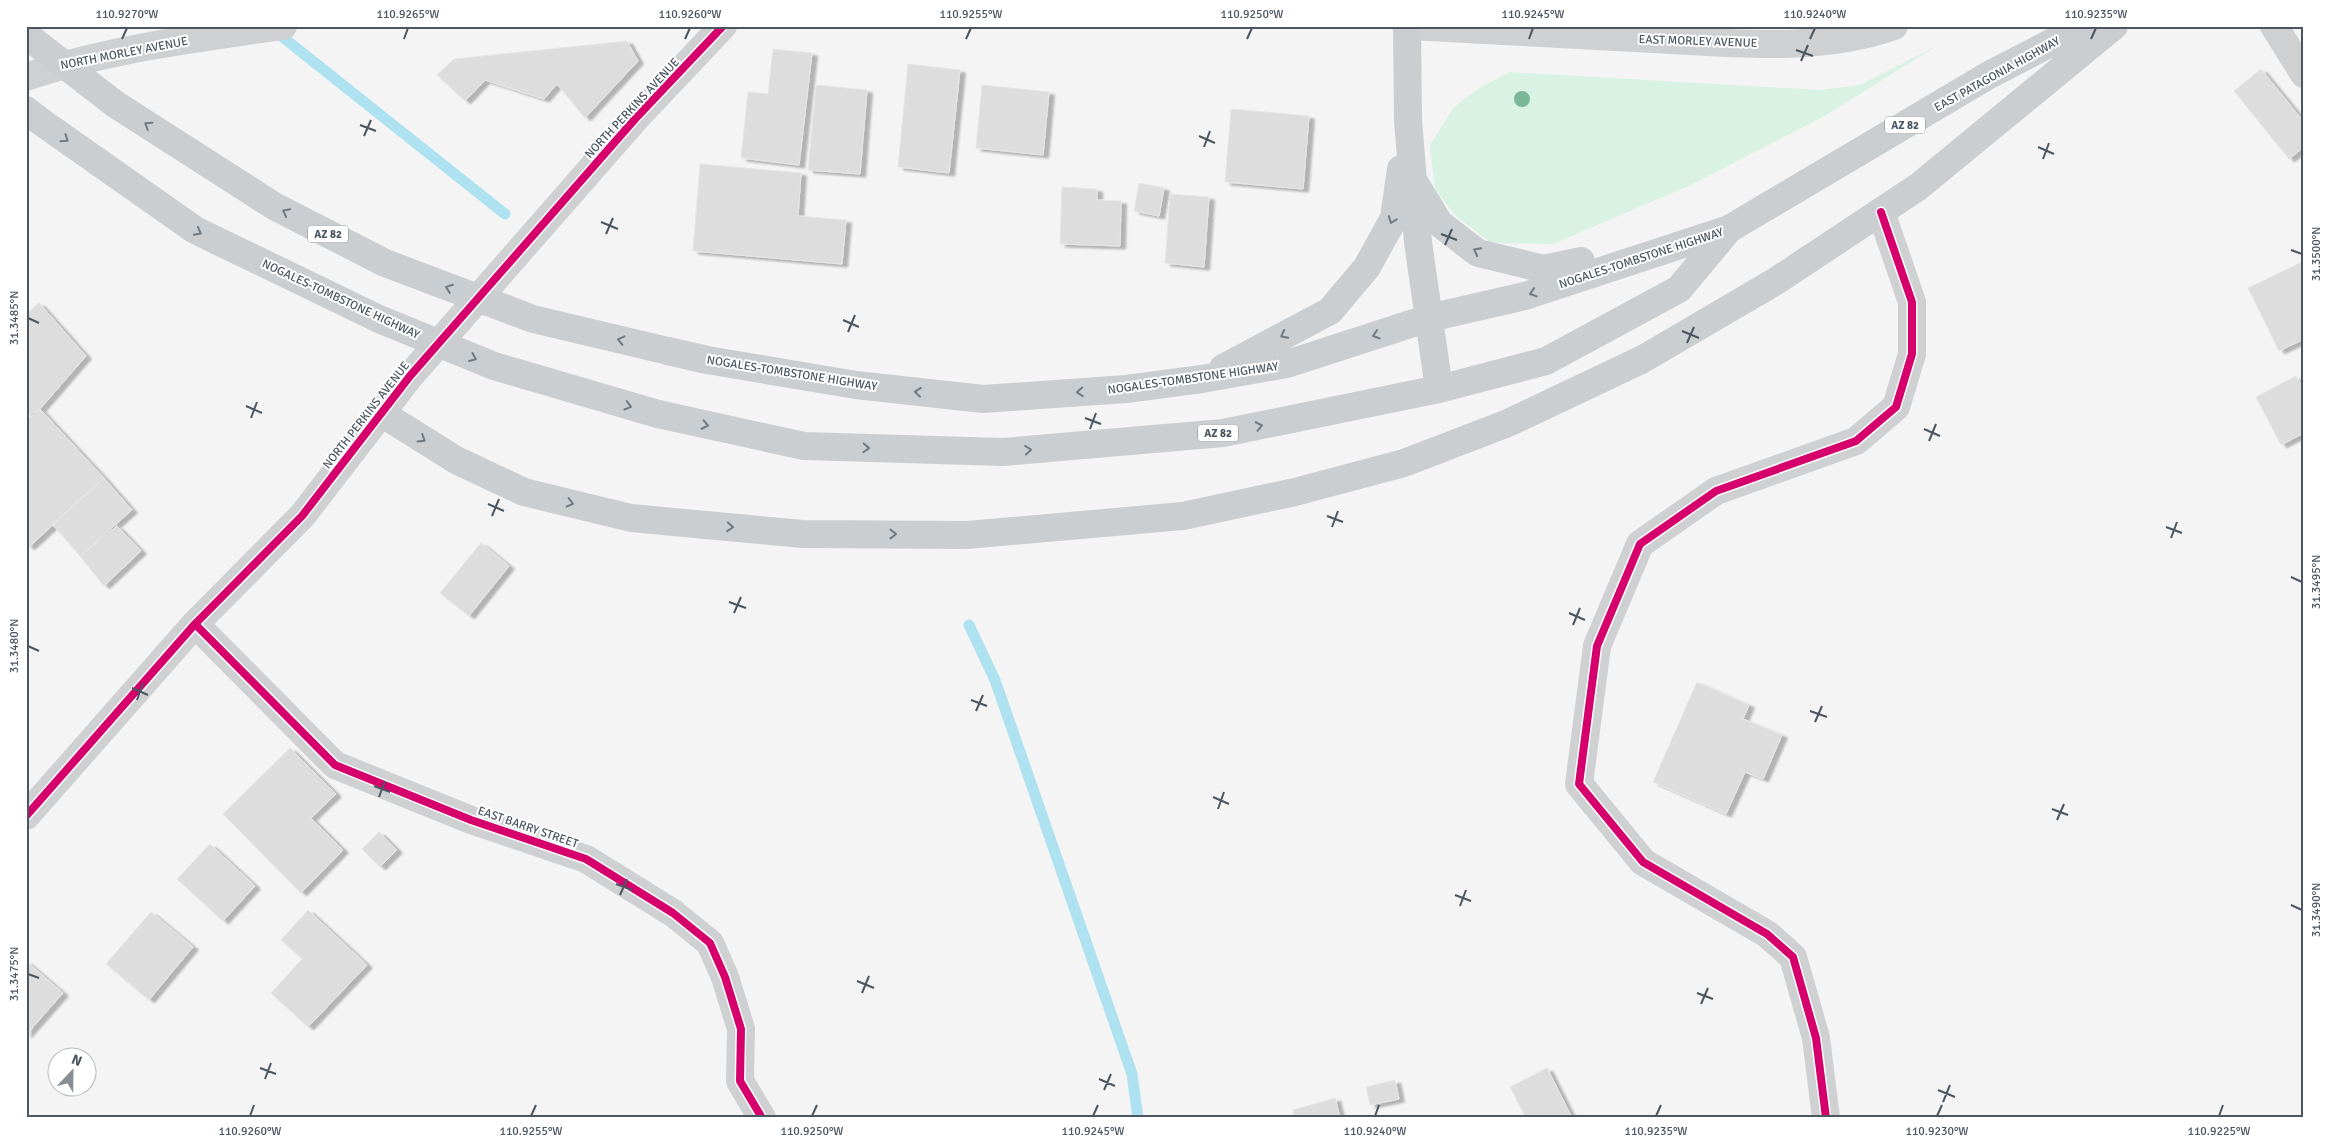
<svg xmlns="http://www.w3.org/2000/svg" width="2330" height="1144" viewBox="0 0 2330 1144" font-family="Signika,sans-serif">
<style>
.green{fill:#d9f2e3}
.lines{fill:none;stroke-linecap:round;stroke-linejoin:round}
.stream{stroke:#aee2f0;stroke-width:11}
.building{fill:#ddddde;stroke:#e5e6e7;filter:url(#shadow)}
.street{stroke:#ced0d2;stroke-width:28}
.primary{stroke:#caced1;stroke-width:28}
.primary-bridge{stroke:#caced1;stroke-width:28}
.cycleway-casing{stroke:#fff;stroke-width:11}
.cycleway{stroke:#d6006c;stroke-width:8}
.tree{fill:#7ab899}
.oneway{stroke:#707a83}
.ticks{fill:none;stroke:#4a5661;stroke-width:2}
.labels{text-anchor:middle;stroke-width:4;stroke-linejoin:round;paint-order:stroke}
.shield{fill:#fff;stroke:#808990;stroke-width:1}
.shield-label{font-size:11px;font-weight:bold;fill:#4a5661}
.street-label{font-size:12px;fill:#4a5661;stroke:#fff}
.neatline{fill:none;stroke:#4a5661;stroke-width:2}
.ticks-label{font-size:12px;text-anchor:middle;fill:#4a5661}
</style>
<defs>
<filter id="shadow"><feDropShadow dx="5.5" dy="3" stdDeviation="1" flood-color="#0004"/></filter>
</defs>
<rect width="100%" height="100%" fill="#f4f4f4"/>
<path class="green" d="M1938,45L1828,114L1693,184L1553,244L1491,243L1455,215L1435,190L1430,145L1454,107L1479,88L1510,72L1821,90L1860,85Z"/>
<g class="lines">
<path class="stream" d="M275,31L505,214
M969,625L995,680L1132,1074L1138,1118"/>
</g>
<path class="building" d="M627,41L638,61L585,118L557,84L544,99L485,80L465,101L437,75L454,59Z
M773,49L812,53L799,165L741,158L748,92L768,94Z
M908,64L960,70L949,173L898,167Z
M2261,69L2304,122V147L2289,159L2234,91Z
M816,85L867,90L860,174L808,170Z
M982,85L1049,92L1043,155L976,148Z
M1231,109L1309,116L1303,189L1225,182Z
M700,164L801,173L798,216L846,220L842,264L693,251Z
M1139,183L1164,188L1159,216L1134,211Z
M1062,187L1097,189V200L1121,201L1120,246L1060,244Z
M1170,194L1209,197L1204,267L1165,263Z
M2304,261V339L2279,351L2248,288Z
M39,303L86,356L40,409L26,416V314Z
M2296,376L2304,390V433L2281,445L2256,397Z
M40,409L104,478L29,547L26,544V421Z
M104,478L132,510L80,556L52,524Z
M117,526L141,551L104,586L80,556Z
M481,543L509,566L469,616L440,593Z
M1697,682L1749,705L1743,719L1782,735L1763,779L1745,772L1726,814L1653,782Z
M290,748L336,794L311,818L343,850L301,893L223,814Z
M379,832L397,850L380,867L362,849Z
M210,844L255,886L223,921L177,879Z
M308,910L367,965L308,1027L271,993L302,959L281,940Z
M151,912L193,947L149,1000L106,964Z
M26,961L63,993L26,1035Z
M1547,1068L1572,1118H1526L1510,1087Z
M1395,1080L1399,1099L1370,1105L1366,1087Z
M1335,1098L1340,1118H1295L1293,1110Z"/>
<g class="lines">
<path class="street" d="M1410,26C1491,30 1572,35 1653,39C1732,43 1817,53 1894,26
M2274,26L2304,74
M26,77C108,49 197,38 283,26
M195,624L335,765L471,820L586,859L673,913L710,943L725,977L741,1029L740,1081L762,1118
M26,816L195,624L302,516L410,376L635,119L723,26
M1826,1118L1816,1038L1793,957L1767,934L1643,862L1579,784L1597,646L1640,544L1716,491L1856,441L1896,407L1912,354V302L1881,212"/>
<path class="primary" d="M1407,26L1408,120L1418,242L1439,389
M1416,185L1439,223L1478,253L1544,269L1581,261
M668,351L707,360L856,385L983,399L1126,389L1202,379L1287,364L1429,318L1525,296L1729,229L1989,75L2084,26
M1223,368L1330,311L1367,267L1394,218L1401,169
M381,413L456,460L524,492L631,518L803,534L967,535L1183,516L1295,492L1404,463L1508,423L1643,359L1776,281L1918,187L2114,26
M658,414L804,446L1003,452L1223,433L1439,389L1546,361L1679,289L1729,229"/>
<path class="primary-bridge" d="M26,35L115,104L274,206L385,263L533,319L668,351
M26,110L40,121L195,230L379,319L494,366L658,414"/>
<g class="cycleway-casing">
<path id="cycleway" d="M195,624L335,765L471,820L586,859L673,913L710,943L725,977L741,1029L740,1081L762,1118
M26,816L195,624L302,516L410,376L635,119L723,26
M1826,1118L1816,1038L1793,957L1767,934L1643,862L1579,784L1597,646L1640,544L1716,491L1856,441L1896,407L1912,354V302L1881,212"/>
</g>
<use href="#cycleway" class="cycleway"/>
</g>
<circle class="tree" cx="1522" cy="99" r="8"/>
<defs><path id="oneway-chevron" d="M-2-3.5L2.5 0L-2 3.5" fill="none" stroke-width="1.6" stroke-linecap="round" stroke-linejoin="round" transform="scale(1.25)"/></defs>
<g class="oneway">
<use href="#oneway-chevron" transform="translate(148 125) rotate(-147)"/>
<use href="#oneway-chevron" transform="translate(65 139) rotate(35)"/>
<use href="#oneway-chevron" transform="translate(286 212) rotate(-152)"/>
<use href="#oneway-chevron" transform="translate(1392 220) rotate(111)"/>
<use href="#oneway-chevron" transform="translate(198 232) rotate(28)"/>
<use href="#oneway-chevron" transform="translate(1477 251) rotate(-152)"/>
<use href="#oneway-chevron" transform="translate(449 288) rotate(-159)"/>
<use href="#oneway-chevron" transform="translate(1533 293) rotate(162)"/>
<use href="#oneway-chevron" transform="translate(1284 335) rotate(152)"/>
<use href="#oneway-chevron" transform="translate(1376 335) rotate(162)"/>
<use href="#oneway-chevron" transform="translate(621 340) rotate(-167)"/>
<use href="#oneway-chevron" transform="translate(473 358) rotate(23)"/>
<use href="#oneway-chevron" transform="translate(918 392) rotate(-174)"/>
<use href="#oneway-chevron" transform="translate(1080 392) rotate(176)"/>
<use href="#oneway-chevron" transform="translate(628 406) rotate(16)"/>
<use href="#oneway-chevron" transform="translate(705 425) rotate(12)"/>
<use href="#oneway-chevron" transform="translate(1259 426) rotate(-12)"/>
<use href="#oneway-chevron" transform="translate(422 439) rotate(32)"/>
<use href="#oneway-chevron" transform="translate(866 448) rotate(2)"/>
<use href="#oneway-chevron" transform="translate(1028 450) rotate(-5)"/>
<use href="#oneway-chevron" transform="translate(570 503) rotate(14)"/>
<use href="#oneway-chevron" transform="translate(730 527) rotate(5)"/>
<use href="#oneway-chevron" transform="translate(893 534)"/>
</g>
<path class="ticks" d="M122,39L127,28M404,39L408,28M685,39L690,28M966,39L971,28M1247,39L1252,28M1529,39L1533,28M1810,39L1815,28M2091,39L2096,28M1796,50L1813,56M1801,61L1808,45M360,125L376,131M364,136L371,120M1199,136L1215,143M1204,147L1210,131M2038,147L2054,154M2043,159L2049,143M601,222L618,229M606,234L613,218M1441,234L1457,240M1445,245L1452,229M2291,250L2302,254M28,318L39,323M843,320L859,327M1682,331L1699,338M848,332L855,315M1687,343L1694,327M246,406L262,413M251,418L257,402M1085,418L1101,424M1090,429L1096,413M1924,429L1940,436M1929,441L1936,424M488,504L504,511M492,516L499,499M1327,516L1343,522M1332,527L1338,511M2166,527L2182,533M2171,538L2177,522M2291,577L2302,582M729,602L746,608M734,613L741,597M1569,613L1585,620M1573,625L1580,608M28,646L39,651M132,688L148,695M137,700L143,683M971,700L987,706M976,711L983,695M1810,711L1827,717M1815,722L1822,706M374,786L390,792M379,797L385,781M1213,797L1229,804M1218,809L1224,792M2052,809L2068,815M2057,820L2064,804M616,884L632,890M620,895L627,879M1455,895L1471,901M2291,905L2302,910M1460,906L1466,890M28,974L39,978M857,981L874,988M862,993L869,976M1697,993L1713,999M1701,1004L1708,988M260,1068L276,1074M265,1079L271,1063M1099,1079L1115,1086M1104,1090L1111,1074M1938,1090L1955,1097M1943,1102L1950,1085M250,1116L254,1105M531,1116L536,1105M812,1116L817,1105M1093,1116L1098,1105M1375,1116L1379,1105M1656,1116L1661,1105M1937,1116L1942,1105M2219,1116L2223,1105"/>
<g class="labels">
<g class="shield">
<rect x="1885" y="116.5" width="40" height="17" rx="4"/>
<rect x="308" y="225.5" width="40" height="17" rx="4"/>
<rect x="1198" y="424.5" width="40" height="17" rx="4"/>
</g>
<g class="shield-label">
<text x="1905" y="129">AZ 82</text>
<text x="328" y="238">AZ 82</text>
<text x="1218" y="437">AZ 82</text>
</g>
<g class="street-label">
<text transform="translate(1698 41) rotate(2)" y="4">EAST MORLEY AVENUE</text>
<text transform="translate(124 53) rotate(-11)" y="4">NORTH MORLEY AVENUE</text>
<text transform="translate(1997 74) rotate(-29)" y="4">EAST PATAGONIA HIGHWAY</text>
<text transform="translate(632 108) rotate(-47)" y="4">NORTH PERKINS AVENUE</text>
<text transform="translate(1641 258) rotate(-18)" y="4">NOGALES-TOMBSTONE HIGHWAY</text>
<text transform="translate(341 299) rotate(25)" y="4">NOGALES-TOMBSTONE HIGHWAY</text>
<text transform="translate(792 373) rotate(9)" y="4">NOGALES-TOMBSTONE HIGHWAY</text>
<text transform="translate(1193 378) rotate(-8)" y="4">NOGALES-TOMBSTONE HIGHWAY</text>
<text transform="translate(366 415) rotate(-52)" y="4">NORTH PERKINS AVENUE</text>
<text transform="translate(528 827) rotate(19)" y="4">EAST BARRY STREET</text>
</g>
</g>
<rect width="2330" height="1144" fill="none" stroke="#ffffff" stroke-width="55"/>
<g transform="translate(72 1072) rotate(22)"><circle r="24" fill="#ffffff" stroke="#b7bbc0"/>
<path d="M0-4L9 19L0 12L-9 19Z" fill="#868d94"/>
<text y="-8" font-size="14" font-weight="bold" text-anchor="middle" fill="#4a5661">N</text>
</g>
<rect x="28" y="28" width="2274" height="1088" class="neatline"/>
<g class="ticks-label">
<text x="127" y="18">110.9270°W</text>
<text x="408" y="18">110.9265°W</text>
<text x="690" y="18">110.9260°W</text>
<text x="971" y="18">110.9255°W</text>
<text x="1252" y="18">110.9250°W</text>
<text x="1533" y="18">110.9245°W</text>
<text x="1815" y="18">110.9240°W</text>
<text x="2096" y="18">110.9235°W</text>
<text transform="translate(2316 254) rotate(-90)" y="4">31.3500°N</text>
<text transform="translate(14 318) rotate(-90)" y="4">31.3485°N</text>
<text transform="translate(2316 582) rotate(-90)" y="4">31.3495°N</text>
<text transform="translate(14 646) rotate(-90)" y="4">31.3480°N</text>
<text transform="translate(2316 910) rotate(-90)" y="4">31.3490°N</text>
<text transform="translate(14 974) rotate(-90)" y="4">31.3475°N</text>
<text x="250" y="1135">110.9260°W</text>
<text x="531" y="1135">110.9255°W</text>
<text x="812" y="1135">110.9250°W</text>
<text x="1093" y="1135">110.9245°W</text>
<text x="1375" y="1135">110.9240°W</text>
<text x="1656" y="1135">110.9235°W</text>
<text x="1937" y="1135">110.9230°W</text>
<text x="2219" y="1135">110.9225°W</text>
</g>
</svg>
